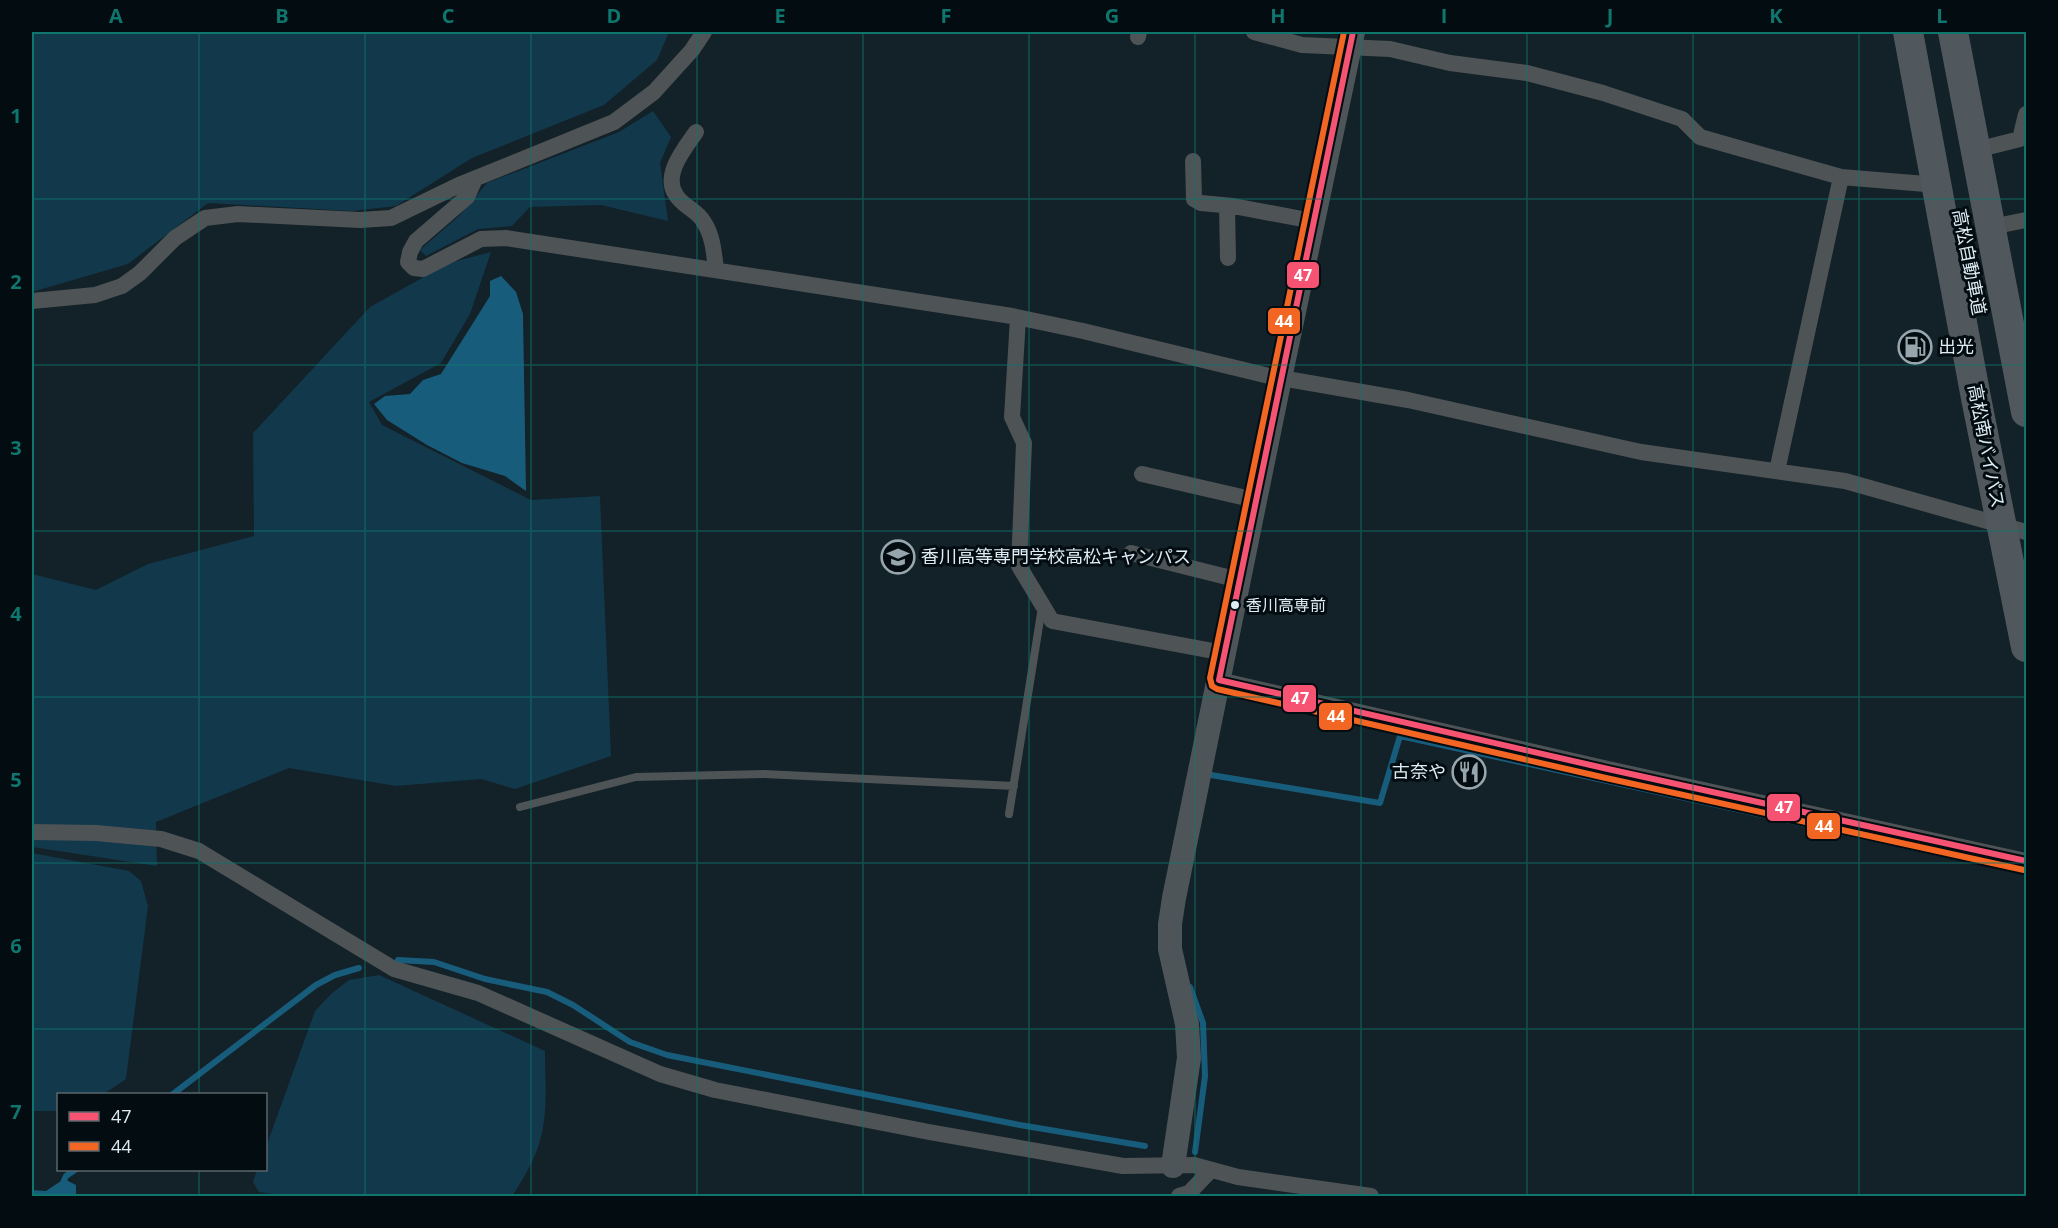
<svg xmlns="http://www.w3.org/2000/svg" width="2058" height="1228" viewBox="0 0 2058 1228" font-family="'Open Sans','Noto Sans JP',sans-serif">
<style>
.green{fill:#12384b}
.water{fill:#185c7c}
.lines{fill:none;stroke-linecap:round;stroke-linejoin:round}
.stream{stroke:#185c7c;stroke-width:6}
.lane{stroke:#4e5355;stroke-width:8}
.street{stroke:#4e5355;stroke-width:16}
.secondary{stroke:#4e5558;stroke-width:24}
.highway{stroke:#50585d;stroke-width:30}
.bus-1-casing{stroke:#030c11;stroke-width:10}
.bus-2-casing{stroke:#030c11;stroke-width:10}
.bus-1{stroke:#f65372;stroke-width:6}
.bus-2{stroke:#f26522;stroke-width:6}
.grid{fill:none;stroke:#0f766e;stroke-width:1.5;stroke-opacity:0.55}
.bus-dot{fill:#deecf5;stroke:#030c11;stroke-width:2}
.labels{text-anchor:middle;stroke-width:6;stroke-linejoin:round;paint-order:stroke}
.bus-label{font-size:16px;fill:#deecf5;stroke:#030c11;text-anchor:start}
.street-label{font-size:18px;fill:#deecf5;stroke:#030c11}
.poi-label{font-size:18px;fill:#deecf5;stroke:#030c11;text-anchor:start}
.line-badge{stroke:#030c11;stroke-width:2}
.badge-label{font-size:16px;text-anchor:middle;font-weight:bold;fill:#fff}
.neatline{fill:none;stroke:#0f766e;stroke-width:2}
.grid-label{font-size:20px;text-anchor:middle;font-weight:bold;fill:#0f766e}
</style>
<rect width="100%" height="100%" fill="#132128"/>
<path class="green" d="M32,32H669L657,60L604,105L472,158L396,206L352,211L208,203L128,264L32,292Z
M653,111L671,137L660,163L668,221L601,205L530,207L512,226L478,229L426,256L420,250L460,215L487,183L619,132Z
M491,252L470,314L441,363L369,402L382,425L531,500L600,496L611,756L515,789L481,779L396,786L289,768L156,822L157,866L32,847V574L96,590L148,564L254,536L253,433L370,307L449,263Z
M32,853L129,871L141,881L148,906L126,1079L104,1094H58V1111H32Z
M379,975L545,1051C545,1079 548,1109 541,1137C536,1158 524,1178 512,1196H285L259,1192L253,1182L257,1170H266V1147L315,1011L331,994L349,980Z"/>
<path class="water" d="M501,276L516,292L523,314L526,491L505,476L462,463L427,445L387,420L374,404L385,396L410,394L423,380L441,374L490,296V281Z
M64,1179L76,1185V1194L79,1196H32V1190L46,1191Z"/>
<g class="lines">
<path class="stream" d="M1205,775V774L1380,803L1400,736L2026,872
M398,960L434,962L485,979L547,992L573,1005L630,1042L667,1055L1020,1125L1145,1146
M1190,987L1203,1023L1205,1076L1195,1152
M173,1094L316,985L335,975L359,968
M57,1196L66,1176L75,1170"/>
<path class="lane" d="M520,807L636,777L764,774L1014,786
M1009,814L1042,607"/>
<path class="street" d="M1254,32L1302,45L1390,49L1450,63L1527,73L1603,93L1682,119L1700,137L1841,177
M1138,37L1139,32
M696,132C685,148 662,175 676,195C682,206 697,210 703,221C713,235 714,253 716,270
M1992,146L2020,139L2026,114
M1193,161L1194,199L1201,203L1233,206L1313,221
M475,179L467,197L416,241L410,252L408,262L414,268L423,269L481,239L506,238L1012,316L1083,331L1269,376L1408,400L1641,452L1845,481L2026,532
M1227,206L1228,258
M2006,224L2026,220
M32,301L95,295L122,286L140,273L175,238L205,218L238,214L360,220L391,218L459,185L614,122L654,92L692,50L704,32
M1018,318L1012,417L1024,443L1019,566L1052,621L1224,653
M1777,471L1841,177L1938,185
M1142,474L1255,500
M1131,553L1239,580
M1219,680L1608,769L2026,861
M32,832L96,833L161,839L199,851L394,969L478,993L660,1074L715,1090L929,1132L1123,1166L1194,1165L1238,1177L1371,1196
M1179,1196L1189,1193L1211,1170"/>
<path class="secondary" d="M1173,1166L1189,1058L1187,1024L1170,949V924L1174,898L1280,378L1353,32"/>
<path class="highway" d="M1908,32L1976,398L2026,647
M1953,32L2026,412"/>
<g class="bus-1-casing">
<path id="bus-1" d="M1353,32L1219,680L1608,769L2026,861"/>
</g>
<g class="bus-2-casing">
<path id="bus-2" d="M1344,32L1210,678L1212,686L1217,689L1606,778L2024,870"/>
</g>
<use href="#bus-1" class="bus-1"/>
<use href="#bus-2" class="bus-2"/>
</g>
<path class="grid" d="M199,32V1094M365,32V1196M531,32V1196M697,32V1196M863,32V1196M1029,32V1196M1195,32V1196M1361,32V1196M1527,32V1196M1693,32V1196M1859,32V1196M32,199H2026M32,365H2026M32,531H2026M32,697H2026M32,863H2026M32,1029H2026M199,1170V1196"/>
<defs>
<g id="fuel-ring" transform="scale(1.725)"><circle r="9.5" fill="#030c11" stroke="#97a5ad" stroke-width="1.5"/><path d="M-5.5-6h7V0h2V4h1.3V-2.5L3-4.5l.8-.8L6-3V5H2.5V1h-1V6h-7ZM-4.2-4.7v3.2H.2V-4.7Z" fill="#97a5ad"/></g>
<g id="school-ring" transform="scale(1.725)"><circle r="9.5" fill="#030c11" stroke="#97a5ad" stroke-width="1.5"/><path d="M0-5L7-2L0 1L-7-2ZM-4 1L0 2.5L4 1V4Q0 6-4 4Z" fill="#97a5ad"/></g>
<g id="restaurant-ring" transform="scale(1.725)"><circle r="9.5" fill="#030c11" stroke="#97a5ad" stroke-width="1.5"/><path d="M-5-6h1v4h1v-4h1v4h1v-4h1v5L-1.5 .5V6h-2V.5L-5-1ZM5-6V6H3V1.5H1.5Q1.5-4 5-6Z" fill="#97a5ad"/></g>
</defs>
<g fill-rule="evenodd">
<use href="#fuel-ring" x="1915" y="347"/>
<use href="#school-ring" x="898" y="557"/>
<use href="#restaurant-ring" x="1469" y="772"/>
</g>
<circle class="bus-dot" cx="1235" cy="605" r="5"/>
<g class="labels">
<g class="bus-label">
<text x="1246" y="611">香川高専前</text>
</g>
<g class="street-label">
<text transform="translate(1969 262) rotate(79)" y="6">高松自動車道</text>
<text transform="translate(1986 446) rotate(79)" y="6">高松南バイパス</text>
</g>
<g class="poi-label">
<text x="1938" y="353">出光</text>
<text x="921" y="563">香川高等専門学校高松キャンパス</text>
<text x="1446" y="778" text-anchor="end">古奈や</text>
</g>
</g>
<g class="line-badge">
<rect x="1286" y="261" width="34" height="28" rx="6" fill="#f65372"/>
<rect x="1267" y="307" width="34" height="28" rx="6" fill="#f26522"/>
<rect x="1282" y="684" width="35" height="29" rx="6" fill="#f65372"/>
<rect x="1318" y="702" width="35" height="29" rx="6" fill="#f26522"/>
<rect x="1766" y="793" width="35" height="29" rx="6" fill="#f65372"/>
<rect x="1806" y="812" width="35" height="28" rx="6" fill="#f26522"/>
</g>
<g class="badge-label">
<text x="1303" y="281">47</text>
<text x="1284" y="327">44</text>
<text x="1300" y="704">47</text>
<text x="1336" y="722">44</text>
<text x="1784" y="813">47</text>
<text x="1824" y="832">44</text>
</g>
<rect width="2058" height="1228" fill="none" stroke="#030c11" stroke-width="66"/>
<rect x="57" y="1093" width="210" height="78" fill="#030c11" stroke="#5b666c" stroke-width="1.5"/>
<rect x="69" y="1112" width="30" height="9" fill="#f65372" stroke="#5b666c" stroke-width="1.5"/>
<text x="111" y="1123" font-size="18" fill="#deecf5">47</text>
<rect x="69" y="1142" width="30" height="9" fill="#f26522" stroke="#5b666c" stroke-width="1.5"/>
<text x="111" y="1153" font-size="18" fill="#deecf5">44</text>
<rect x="33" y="33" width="1992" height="1162" class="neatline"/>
<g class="grid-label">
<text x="116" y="23">A</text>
<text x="282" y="23">B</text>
<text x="448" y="23">C</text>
<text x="614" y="23">D</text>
<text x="780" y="23">E</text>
<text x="946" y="23">F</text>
<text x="1112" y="23">G</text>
<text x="1278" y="23">H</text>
<text x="1444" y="23">I</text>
<text x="1610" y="23">J</text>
<text x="1776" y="23">K</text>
<text x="1942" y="23">L</text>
<text x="16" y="123">1</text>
<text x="16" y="289">2</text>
<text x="16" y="455">3</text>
<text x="16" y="621">4</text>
<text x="16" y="787">5</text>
<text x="16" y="953">6</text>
<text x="16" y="1119">7</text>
</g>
</svg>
